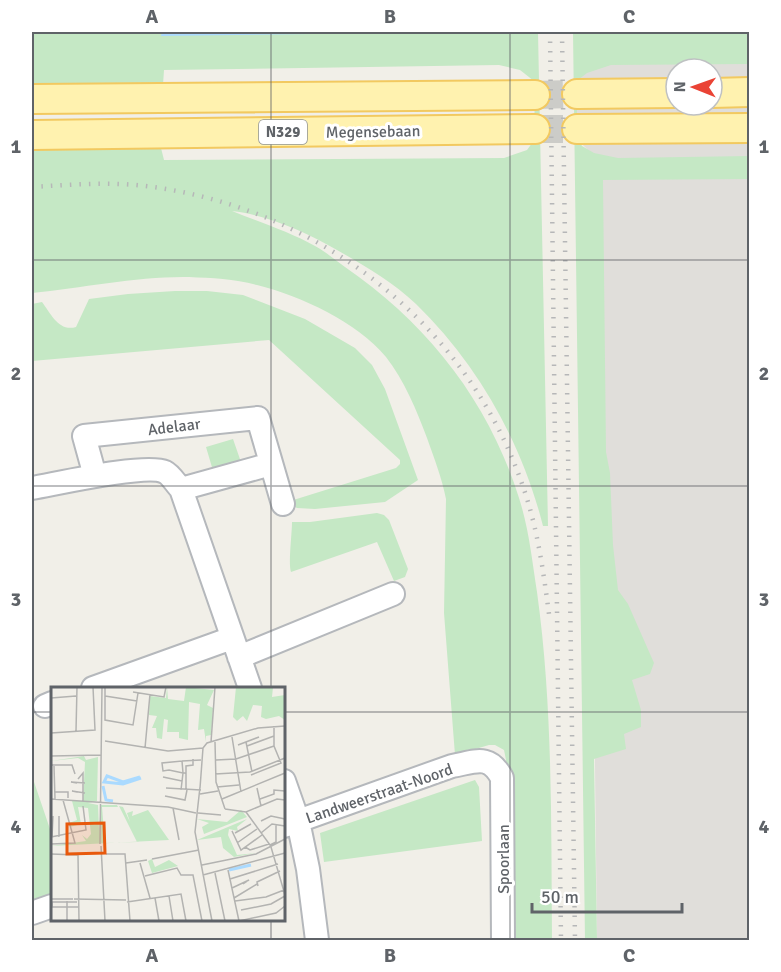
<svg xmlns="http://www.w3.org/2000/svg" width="781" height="972" viewBox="0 0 781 972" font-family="Signika,sans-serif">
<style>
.industrial{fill:#e0deda;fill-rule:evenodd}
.green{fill:#c5e8c5}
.water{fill:#aadaff}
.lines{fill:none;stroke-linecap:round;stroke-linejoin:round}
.major-tunnel{stroke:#ccccc8;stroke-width:28;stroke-dasharray:28 14;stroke-linecap:butt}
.minor-casing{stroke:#b5b8bc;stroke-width:26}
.major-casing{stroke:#f2c960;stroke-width:32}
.minor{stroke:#fff;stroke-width:22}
.major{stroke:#fff2af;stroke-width:28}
.rail{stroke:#b6b7b8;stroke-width:4.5;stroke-dasharray:1.5 8;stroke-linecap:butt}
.grid{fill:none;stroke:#5f6368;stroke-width:1.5;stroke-opacity:0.55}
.labels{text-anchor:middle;stroke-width:6;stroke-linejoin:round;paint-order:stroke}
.shield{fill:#fff;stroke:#8f9295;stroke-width:1.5}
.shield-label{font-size:15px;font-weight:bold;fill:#5f6368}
.street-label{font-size:16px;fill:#5f6368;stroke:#fff}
.inset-river{fill:none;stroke:#aadaff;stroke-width:3}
.inset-road{fill:none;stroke:#b3b3b1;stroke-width:1.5}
.view{fill:#e8590c;fill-opacity:0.15;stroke:#e8590c;stroke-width:3}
.inset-edge{fill:none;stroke:#5f6368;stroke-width:3}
.neatline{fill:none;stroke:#5f6368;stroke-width:2}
.grid-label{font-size:20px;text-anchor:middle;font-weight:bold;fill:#5f6368}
</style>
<rect width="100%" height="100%" fill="#f1efe8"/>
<path class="industrial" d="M586,32H749V940H597L588,150L579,141L577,129V94L578,80L581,77ZM676,69H712V105H676Z"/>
<path class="green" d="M32,32H538L548,526H543C522,443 478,364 416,304C393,282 365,266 337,250C306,232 268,215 232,211C259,222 290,232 315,246C326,252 335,260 345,267C428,324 489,402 519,498C529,529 532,560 537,592C553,707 551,824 552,940H511L506,760L504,750L495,745H489L455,755L444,613L446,499C442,478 434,458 427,438C417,411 404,380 386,357C357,322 301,296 257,285C235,279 212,278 189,277C139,276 82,288 32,293V146L160,144L164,160L504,158L527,150L535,139L534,81L520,70L499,65L164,70L163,85L32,88Z
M573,32H749V64L611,65L587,73L578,80L577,86V129L579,141L582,146L594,153L618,158L750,156L749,179L603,180L606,452L610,473L613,545L618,590L628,604L654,663L650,674L632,680L641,710V727L624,734L626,749L594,759L597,940H585Z
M175,291H207L243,295L305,319L355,348L372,365L385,389L418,480L385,502L315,509L297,508L287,502L396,468L400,464V460L269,340L32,361V304L42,302C51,314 59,332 76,327L89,299L128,294Z
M233,439L242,465L214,474L206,447Z
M377,513L384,515L389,520L408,569L405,577L394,581L377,542L291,572C288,564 292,534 292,522H310Z
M32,776L52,835V897L32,904Z
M475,780L479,787L482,841L324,862L320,833Z"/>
<path class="water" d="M162,32H468L161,36Z"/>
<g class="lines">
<path class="major-tunnel" d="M535,95L577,94
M535,129H577"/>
<g class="minor-casing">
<path id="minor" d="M95,476L84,436L258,418L283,504
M32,488C56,484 146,463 165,472C171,475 176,484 181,489L250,688
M181,489L271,464
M239,657L393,594
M93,688L232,638
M45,706L52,703
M284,781L298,821L308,869L317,940
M284,826L452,766C475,762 489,753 502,778L503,940
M32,913L52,906"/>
</g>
<g class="major-casing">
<path id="major" d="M712,93L750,92
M577,94L676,93
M32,99L535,95
M577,129L750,128
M32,135L535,129"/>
</g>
<use href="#minor" class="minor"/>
<use href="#major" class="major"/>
<path class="rail" d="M550,32L561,940
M562,32L575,940
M32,187C66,185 101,182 136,185C308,202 463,317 521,481C537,524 543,569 549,614"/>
</g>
<path class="grid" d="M271,32V688M510,32V940M32,260H750M32,486H750M32,712H52M284,712H750M271,920V940"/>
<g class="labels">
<rect class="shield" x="259" y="120" width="48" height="24" rx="4.5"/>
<g class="shield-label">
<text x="283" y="137">N329</text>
</g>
<g class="street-label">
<text transform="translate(373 131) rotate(-1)" y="6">Megensebaan</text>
<text transform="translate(174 426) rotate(-7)" y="6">Adelaar</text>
<text transform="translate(379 793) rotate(-19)" y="6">Landweerstraat-Noord</text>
<text transform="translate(503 859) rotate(-90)" y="6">Spoorlaan</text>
</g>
</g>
<g transform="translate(51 687)">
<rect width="234" height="234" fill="#f1efe8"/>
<path d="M116,0L117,12L133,14L135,0L163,3L156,18L162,21L160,48L155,49V55L153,42L147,43L149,17L138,15L137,53L128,51V45H116L117,33L113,32L111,52L106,51L105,41H101L106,29L98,28L99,9L115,11ZM185,0H222L221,10L234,8V33L228,29L215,32L210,30L211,19L202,18L196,34L192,29L186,34L182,30ZM33,69L35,73L47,70L46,114L37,116L47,118L48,142L50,118H66L67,120H51L54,156L86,155L68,119L72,120L79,135L76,126L82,124L81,129L97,123L118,153L0,159L35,154L31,148L36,152L40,147L37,121L27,120L30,137L19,140L18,136L26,133L21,114H32L34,75L27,71L0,74ZM190,123L196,130L153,147L151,140L158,136L146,132L176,135ZM196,132L186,140L187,144L178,142L177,148L186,168L205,166L183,170L172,161L170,150L146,153ZM101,172L104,180L118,173L127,179L101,186L97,174Z" fill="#c5e8c5"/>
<path class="inset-river" d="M89,90L72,95L56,89L53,95L72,97L90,91M52,99L55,113L62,114M178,183L200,178"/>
<path class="inset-road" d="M54,0V33L82,38L87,6M82,5L113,10L115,0M54,9L86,14M0,11L25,9M25,44L26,0M0,46L44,43L42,0M181,50L190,105M54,54L117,64L152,61M160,55L164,0M164,55L165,95L174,122M195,55L201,85M187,58L208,50M196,59L223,49M94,61L99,7M152,61L156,56L207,41L234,39M0,69L50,68M165,73L185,72L223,59M131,74L150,73M0,78H21L24,87M3,79L4,112M164,87L199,85L234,71M200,88L230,76L223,59V39M112,90L131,94M27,92L32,86V114M26,96L20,95L34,96M149,100L144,145L161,234M166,100L188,98M115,101L150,103M149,101L152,61M206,101L210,119M130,103L132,86L131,74L111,76L112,84L118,83L132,86H134L135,87M135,103V79L142,78V72M4,105H17V111M26,105L21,104L34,106M149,107L167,104M114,109L134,113L136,103M0,112L117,120L145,126M171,112L234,86M209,112L223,107V103L234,104M122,121L128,153M174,122L195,125L226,112L234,113M195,125L219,158L225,155V138M147,126L170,128M8,129V150M210,134L220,129L234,132M184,146L200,137M210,146L221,137L234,139M183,148L181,144L190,163L211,148M0,150L35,143L32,119M1,150L2,129M186,156L206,142M0,157L24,156L12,113M49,157L51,0M50,159L54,234M194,160L199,163L218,157M220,160L234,208M0,167L27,168L28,234M55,167H74L79,234M101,172L148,163M75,176L96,173M89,176L99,211M151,178L205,167L234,152M177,183L188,234M164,186L174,234M152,188L234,166M94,189L126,181L130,188H142L151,234M179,192L227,177M207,199L206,195L229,184M181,201L198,193L192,197M118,209L122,234M104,211L108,234M183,211L206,197M0,212H22M23,212L75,213M16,214V234M184,214L215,210L233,203M76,215L130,207L135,234M0,220H28M1,220V215H26M190,223L220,217L234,209M188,234L225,226L234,219"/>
<path class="view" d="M53,136L54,166L16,167V137Z"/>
<rect width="234" height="234" class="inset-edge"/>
</g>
<rect width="781" height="972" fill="none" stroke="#ffffff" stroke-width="66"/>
<g transform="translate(694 87) rotate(271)"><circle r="28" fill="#ffffff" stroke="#bfc1c3" stroke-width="1.5"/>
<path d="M0-4.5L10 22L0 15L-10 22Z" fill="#ea4335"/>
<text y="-9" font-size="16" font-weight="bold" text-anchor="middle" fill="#5f6368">N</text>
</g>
<path d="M532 903v9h150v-9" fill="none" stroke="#5f6368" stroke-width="3"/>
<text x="541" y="903" font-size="18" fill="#5f6368" stroke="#ffffff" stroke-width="4.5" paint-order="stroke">50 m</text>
<rect x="33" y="33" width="715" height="906" class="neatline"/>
<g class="grid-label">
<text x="152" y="23">A</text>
<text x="390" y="23">B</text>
<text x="629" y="23">C</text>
<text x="16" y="153">1</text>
<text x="764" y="153">1</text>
<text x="16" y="380">2</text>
<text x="764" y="380">2</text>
<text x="16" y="606">3</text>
<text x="764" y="606">3</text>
<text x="16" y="833">4</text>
<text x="764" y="833">4</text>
<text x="152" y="962">A</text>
<text x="390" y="962">B</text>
<text x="629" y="962">C</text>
</g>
</svg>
